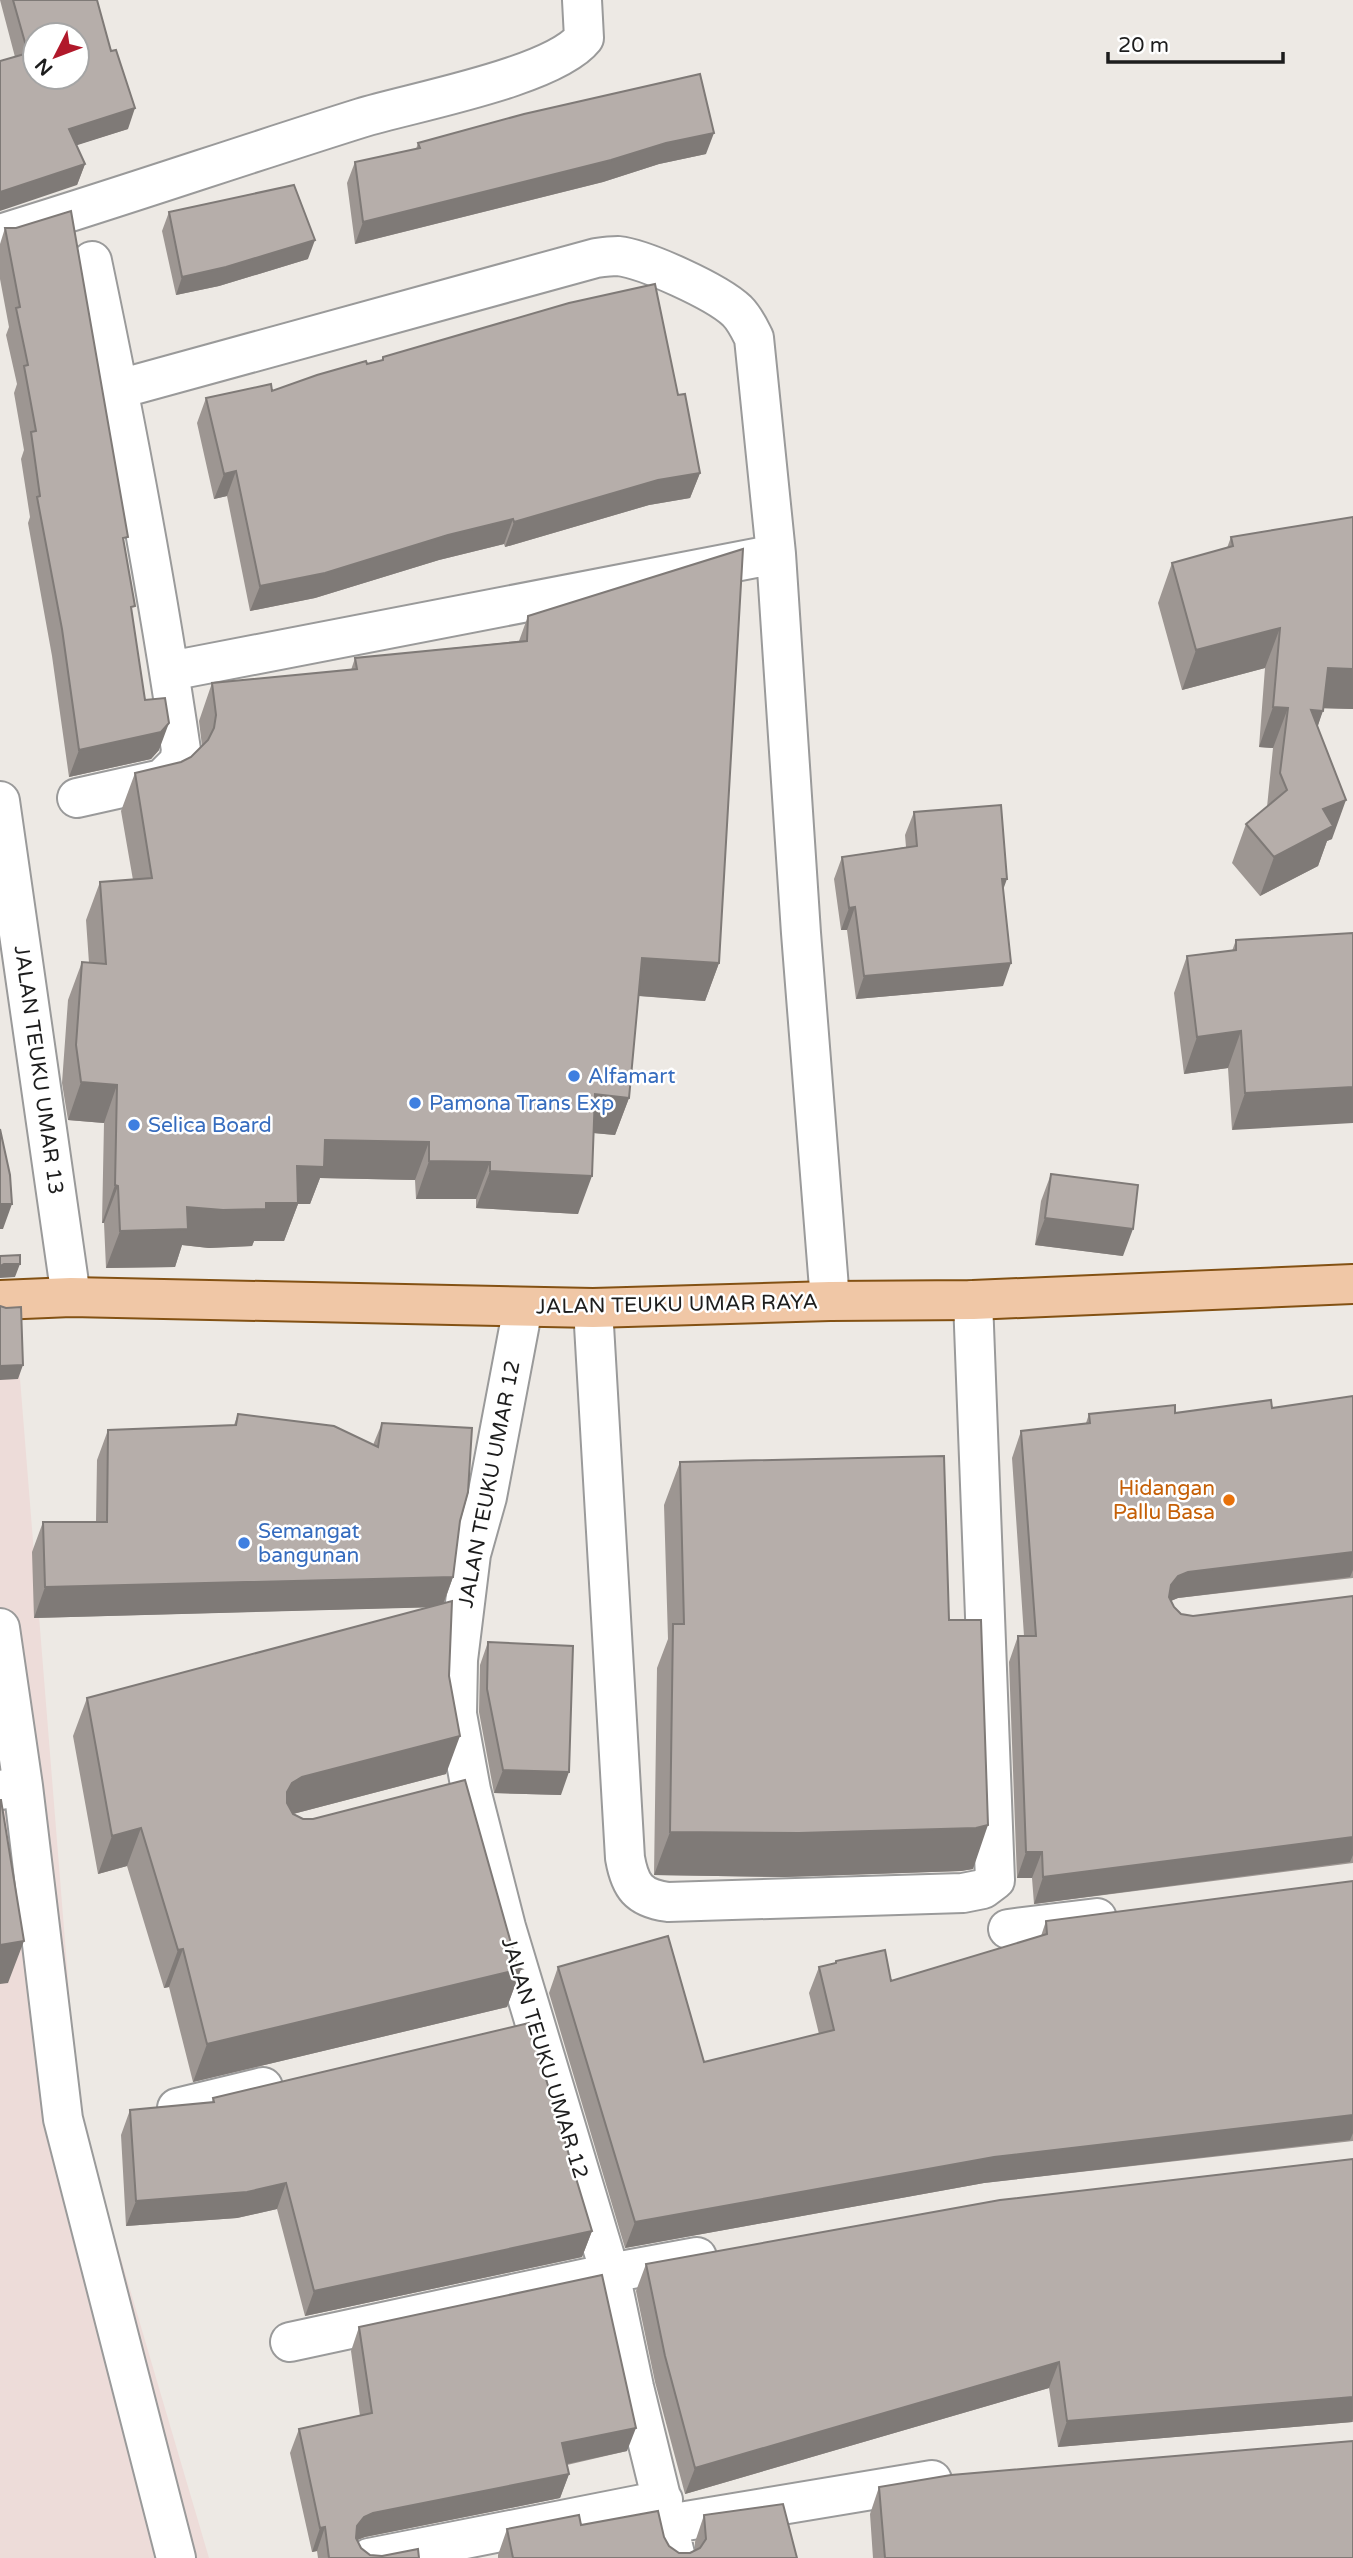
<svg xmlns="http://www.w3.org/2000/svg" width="1353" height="2558" viewBox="0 0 1353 2558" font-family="'Varela Round',sans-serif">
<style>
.military{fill:#eddcd9}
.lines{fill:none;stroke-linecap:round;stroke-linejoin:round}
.minor-casing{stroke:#9a9a9a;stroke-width:42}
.major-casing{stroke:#835113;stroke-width:42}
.minor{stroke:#fff;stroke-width:38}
.major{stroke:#f0c7a6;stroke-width:38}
.wall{fill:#9d9692}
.shaded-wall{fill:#7f7a77}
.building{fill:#b6aeaa;stroke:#7f7a77;stroke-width:2;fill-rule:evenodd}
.shop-dot{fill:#3f7fe0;stroke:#fff;stroke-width:2.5}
.food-dot{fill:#e8710a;stroke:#fff;stroke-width:2.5}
.labels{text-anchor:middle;stroke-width:5;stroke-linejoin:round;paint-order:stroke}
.street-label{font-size:21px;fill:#1d1d1d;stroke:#fff}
.shop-label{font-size:21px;fill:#366cbe;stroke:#fff;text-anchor:start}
.food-label{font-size:21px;fill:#c56008;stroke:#fff;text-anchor:end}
</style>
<rect width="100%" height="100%" fill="#ede9e4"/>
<path class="military" d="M19,1366L79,2116L209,2558H0V1368Z"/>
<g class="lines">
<g class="minor-casing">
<path id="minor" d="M0,234C121,197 240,156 361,118C413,102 553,77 584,38L582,0
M119,389L596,258C603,257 611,256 618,256C645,259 717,292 737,311C745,319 749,328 754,338L776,554L801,933L830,1301
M170,671L776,554
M77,798L162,779L179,762L181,750C157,586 126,423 92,261
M0,801L71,1297
M523,1307L487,1497L471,1554L458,1660L457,1714L471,1790L506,1927L610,2273L634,2387L676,2558
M593,1308L625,1858C630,1886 638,1898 668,1902L963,1893L983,1889L995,1880L973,1300
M0,1628L23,1786L0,1790
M23,1786L63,2119L176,2558
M1008,1929L1097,1918
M177,2108L263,2087
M290,2342L610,2273L697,2257
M668,2524L932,2480
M369,2558L663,2500"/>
</g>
<g class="major-casing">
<path id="major" d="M0,1300L71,1297L593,1308L830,1301L973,1300L1353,1284"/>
</g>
<use href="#minor" class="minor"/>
<use href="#major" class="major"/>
</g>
<path class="wall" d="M0,0H97L128,129L76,145L85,164L77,185L15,57Z
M418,143L706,154L659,164L603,182L355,244L347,183L355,162L416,149Z
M169,212L308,259L219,286L176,295L162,231Z
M5,228L125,546L132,614L145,700L159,750L151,759L69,777L52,656L28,523L30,517L21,459L24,450L14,393L17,384L6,335L9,327L0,279V244Z
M383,357L678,395L700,473L690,498L649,505L505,547L504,544L439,560L315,598L250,611L227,496L214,499L197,423L206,398L272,391L382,360Z
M1353,517V709L1323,708L1318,726L1332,839L1327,841L1318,866L1260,896L1232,863L1246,824L1267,807L1273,748L1259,747L1265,668L1182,690L1158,603L1172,563L1227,548L1231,537Z
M528,616L719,963L705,1001L638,996L629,1098L615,1135L594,1133L578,1214L476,1208V1199H416L415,1180L320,1178L310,1204H298L284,1241H254L252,1246L209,1248L182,1245L175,1267L106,1268L104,1223H102L104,1123L68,1120L62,1083L68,1000L82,962L89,963L86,920L100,882L133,880L121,811L135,773L181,762L191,757L202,746L199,721L212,683L351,670L355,658L519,641Z
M914,812L1003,890V986L856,999L847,930H841L834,879L842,857L906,847L905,835Z
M1353,933L1232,1130L1228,1068L1184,1074L1174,993L1187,956L1232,951L1236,940Z
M1051,1174L1123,1256L1035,1245L1041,1201Z
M1353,1396V1578L1178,1598L1171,1601L1174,1607L1181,1614L1193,1616L1353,1596V1863L1034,1904L1032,1878H1017L1009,1662L1018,1636H1024L1012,1458L1021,1431L1086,1423L1089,1414L1175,1413L1272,1408Z
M238,1414L373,1445L382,1423L460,1521L453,1577L444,1603L449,1676L446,1774L293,1814L521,1969L507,2007L193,2082L169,1987L164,1988L127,1866L98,1874L73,1736L87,1698L429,1607L34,1618L32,1552L43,1522H96L97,1460L108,1430L234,1425Z
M680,1462L949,1620L973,1869L961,1871L784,1877L654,1875L657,1668L668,1639L664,1505Z
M488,1642L561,1795L494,1793L479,1712L480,1665Z
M1353,1881V2141L984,2183L625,2248L549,1993L558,1967L704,2062L819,2034L809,1993L819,1967L835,1963L836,1961L891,1981L1041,1936L1046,1921Z
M213,2098L592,2231L582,2257L305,2316L277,2209L237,2218L126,2226L121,2135L130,2110L212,2103Z
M1353,2159V2422L1058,2447L1049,2388L685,2494L655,2382L636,2291L646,2264Z
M359,2327L627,2451L567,2465L569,2474L560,2498L365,2537L357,2540L361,2548L370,2555L419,2558H318L317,2551L312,2552L290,2453L299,2429L360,2416L351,2351Z
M879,2487L1353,2558H873L870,2514Z
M704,2515L797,2558H498V2555L507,2529L581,2525L664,2537L669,2546L679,2553H690L695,2550V2542Z"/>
<path class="shaded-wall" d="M135,108L128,129L62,150L69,129Z
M714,133L706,154L659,164L603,182L355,244L363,222L666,143Z
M85,164L77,185L0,211V192Z
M315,240L308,259L219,286L176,295L182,277Z
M236,471L227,496L214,499L224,474Z
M700,473L690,498L649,505L505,547L514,522L658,480Z
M513,519L504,544L439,560L315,598L250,611L260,586L448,535Z
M1280,628L1265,668L1182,690L1196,650Z
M1328,668L1353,669V709L1314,708Z
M1273,707L1288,708L1273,748L1259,747Z
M1311,710L1323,711L1309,750Z
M169,723L159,750L151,759L69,777L79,750Z
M1346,800L1332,839L1327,841L1318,866L1260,896L1274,857L1323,809Z
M1002,879H1007L999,901Z
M855,907L847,930H841L849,908Z
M642,958L719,963L705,1001L628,995Z
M1011,963L1003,986L856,999L864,976Z
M1241,1031L1228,1068L1184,1074L1197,1037Z
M81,1082L117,1085L104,1123L68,1120Z
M1353,1087V1123L1232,1130L1245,1093Z
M595,1094L629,1098L615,1135L582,1132Z
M325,1140L429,1142L415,1180L320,1178L310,1204H298L284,1241H254L252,1246L209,1248L182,1245L175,1267L106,1268L120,1231L187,1207L266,1203L297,1166Z
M429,1161L490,1162L476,1199H416Z
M490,1171L592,1176L578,1214L476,1208Z
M115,1185L118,1186L104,1223H102Z
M0,1204H12L3,1229H0Z
M1045,1218L1133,1229L1123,1256L1035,1245Z
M4,1264H20L15,1277L0,1278V1266Z
M23,1365L18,1379L0,1380V1366Z
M1353,1552V1570L1350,1577L1178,1598L1168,1602L1171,1585L1178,1576L1188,1572Z
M453,1577L442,1607L34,1618L45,1587Z
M460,1736L446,1774L289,1815L278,1821L287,1792L292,1783L302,1777Z
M503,1770L569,1772L561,1795L494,1793Z
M988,1825L973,1869L961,1871L784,1877L654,1875L670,1832Z
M141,1828L127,1866L98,1874L112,1836Z
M1353,1837V1855L1350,1862L1034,1904L1043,1877Z
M1026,1852H1042L1032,1878H1017Z
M24,1941L8,1983L0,1984V1945Z
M183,1949L169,1987L164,1988L178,1950Z
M521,1969L507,2007L193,2082L207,2044Z
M1353,2115V2133L1350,2140L984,2183L625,2248L635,2222L994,2157Z
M286,2183L277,2209L237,2218L126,2226L136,2201Z
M592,2231L582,2257L305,2316L314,2291Z
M1059,2362L1049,2388L685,2494L695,2468Z
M1353,2397V2419L1352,2422L1058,2447L1067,2421Z
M636,2428L627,2451L553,2467L562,2443Z
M569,2474L560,2498L365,2537L355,2541L357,2526L364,2517L373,2513Z
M325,2527L317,2551L312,2552L320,2528Z"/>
<path class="building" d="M13,0H97L111,51L116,50L135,108L69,129L85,164L0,192V61L28,53ZM35,35H77V77H35Z
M700,74L714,133L666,143L611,160L363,222L355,162L420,148L418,143L524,114Z
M294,185L315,240L226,267L182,277L169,212Z
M71,211L128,537L123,538L135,606L131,607L145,700L165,698L169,723L161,732L79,750L62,629L37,497L40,496L31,432L36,431L24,366L28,365L16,308L20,307L5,228H16Z
M655,284L678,395L685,394L700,473L658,480L514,522L513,519L448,535L325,573L260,586L236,471L224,474L206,398L271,384L272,391L317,375L366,361L367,364L383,360V357L569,303Z
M1353,517V669L1328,668L1323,711L1311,710L1346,800L1323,809L1333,826L1274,857L1246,824L1287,790L1280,773L1288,708L1273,707L1280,628L1196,650L1172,563L1233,546L1231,537Z
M743,549L719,963L642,958L629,1098L595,1094L592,1176L490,1171V1162L429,1161V1142L325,1140L324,1167L297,1166L298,1203H266V1209L223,1210L187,1207L188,1229L120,1231L118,1186L115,1185L117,1085L81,1082L76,1045L82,962L106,964L100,882L152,878L135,773L181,762L191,757L208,740L214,728L216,715L212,683L357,669L355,658L527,641L528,616Z
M1001,805L1007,879H1002L1011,963L864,976L855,907L849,908L842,857L917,846L914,812Z
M1353,933V1087L1245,1093L1241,1031L1197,1037L1187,956L1236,950V940Z
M0,1129L10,1175L12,1204H0Z
M1051,1174L1138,1185L1133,1229L1045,1218Z
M20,1255V1264H4L0,1266V1256Z
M0,1306L6,1308L21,1307L23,1365L0,1366Z
M1353,1396V1552L1188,1572L1178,1576L1171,1585L1169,1597L1174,1607L1181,1614L1193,1616L1353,1596V1837L1043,1877L1042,1852H1026L1018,1636H1036L1021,1431L1090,1423L1089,1414L1175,1405V1413L1271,1400L1272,1408Z
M238,1414L334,1426L378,1447L382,1423L472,1428L468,1492L460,1521L453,1577L45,1587L43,1522H107L108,1430L236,1425Z
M944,1456L949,1620H981L988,1825L976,1828L799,1833L670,1832L673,1624H684L680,1462Z
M452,1601L449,1676L460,1736L302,1777L292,1783L287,1792V1803L293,1814L303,1819H313L465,1780L518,1968L521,1969L207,2044L183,1949L178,1950L141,1828L112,1836L87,1698Z
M488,1642L573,1646L569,1772L503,1770L487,1689Z
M0,1800H1L24,1941L0,1945Z
M1353,1881V2115L994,2157L635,2222L558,1967L668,1936L704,2062L834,2030L819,1967L836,1963V1961L885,1950L891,1981L1047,1934L1046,1921Z
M529,2023L592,2231L314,2291L286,2183L247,2192L136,2201L130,2110L214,2102L213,2098Z
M1353,2159V2397L1067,2421L1059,2362L695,2468L665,2356L646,2264L1000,2200Z
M602,2275L636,2428L562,2443L569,2474L373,2513L364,2517L357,2526L356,2538L361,2548L370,2555L382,2556L418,2549L419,2558H329L325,2527L320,2528L299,2429L372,2413L359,2327Z
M1353,2441V2558H885L879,2487L951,2475Z
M783,2504L797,2558H513L507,2529L579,2515L581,2525L658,2511L664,2537L669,2546L679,2553H690L700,2548L706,2539L704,2515Z"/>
<g class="shop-dot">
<circle cx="574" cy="1076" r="7"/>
<circle cx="415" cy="1103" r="7"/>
<circle cx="134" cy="1125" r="7"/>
<circle cx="244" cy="1543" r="7"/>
</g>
<circle class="food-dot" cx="1229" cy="1500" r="7"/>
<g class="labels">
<g class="street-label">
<text transform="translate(39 1070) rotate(82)" y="7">JALAN TEUKU UMAR 13</text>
<text transform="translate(677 1304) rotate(-1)" y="7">JALAN TEUKU UMAR RAYA</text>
<text transform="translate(489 1484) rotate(-79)" y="7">JALAN TEUKU UMAR 12</text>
<text transform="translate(545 2058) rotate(73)" y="7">JALAN TEUKU UMAR 12</text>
</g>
<g class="shop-label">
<text x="588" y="1083">Alfamart</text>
<text x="429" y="1110">Pamona Trans Exp</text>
<text x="148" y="1132">Selica Board</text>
<text x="258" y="1538">Semangat<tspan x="258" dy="24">bangunan</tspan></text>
</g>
<g class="food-label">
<text x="1215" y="1495">Hidangan<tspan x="1215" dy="24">Pallu Basa</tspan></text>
</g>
</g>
<g transform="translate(56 56) rotate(228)"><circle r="33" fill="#ffffff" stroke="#a5a5a5" stroke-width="2"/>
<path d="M0-5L12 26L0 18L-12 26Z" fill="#b1192b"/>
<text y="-10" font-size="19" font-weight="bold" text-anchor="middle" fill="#1d1d1d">N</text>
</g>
<path d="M1108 52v10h175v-10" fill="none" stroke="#1d1d1d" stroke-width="3.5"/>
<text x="1118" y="52" font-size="21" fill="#1d1d1d" stroke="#ffffff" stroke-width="5" paint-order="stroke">20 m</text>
</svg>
